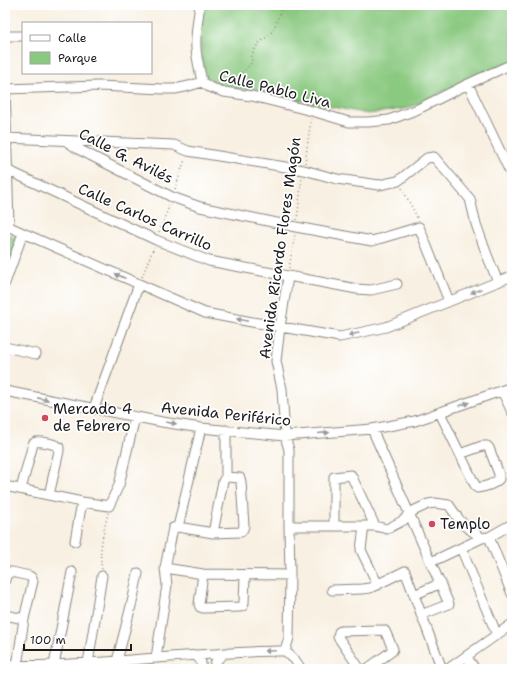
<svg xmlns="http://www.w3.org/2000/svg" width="517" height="674" viewBox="0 0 517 674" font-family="'Shantell Sans',sans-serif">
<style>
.green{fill:#8ac980;stroke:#53724e}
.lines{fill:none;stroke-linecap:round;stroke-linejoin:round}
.minor-casing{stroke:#8a867f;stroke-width:11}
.path{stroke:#8a867f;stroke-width:1.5;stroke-dasharray:1 3;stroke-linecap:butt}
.minor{stroke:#fff;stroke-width:9}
.oneway{fill:#999}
.poi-dot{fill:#d1495b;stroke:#fff;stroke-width:1.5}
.labels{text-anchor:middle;stroke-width:3.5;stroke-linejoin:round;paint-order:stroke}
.street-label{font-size:15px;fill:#1c1c1c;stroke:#fff}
.poi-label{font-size:15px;fill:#1c1c1c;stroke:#fff;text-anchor:start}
</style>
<rect width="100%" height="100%" fill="#fff"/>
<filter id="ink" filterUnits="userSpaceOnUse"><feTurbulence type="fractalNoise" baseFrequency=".025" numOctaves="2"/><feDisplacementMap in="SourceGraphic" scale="8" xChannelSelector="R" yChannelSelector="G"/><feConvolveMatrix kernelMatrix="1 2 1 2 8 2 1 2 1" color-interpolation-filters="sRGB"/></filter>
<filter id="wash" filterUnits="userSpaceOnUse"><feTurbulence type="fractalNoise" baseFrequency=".012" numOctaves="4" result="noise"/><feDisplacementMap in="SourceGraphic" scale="16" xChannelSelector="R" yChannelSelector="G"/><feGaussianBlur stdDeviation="0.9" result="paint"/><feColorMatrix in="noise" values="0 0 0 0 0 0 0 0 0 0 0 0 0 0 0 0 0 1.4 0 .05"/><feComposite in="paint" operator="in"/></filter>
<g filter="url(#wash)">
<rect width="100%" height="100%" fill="#f8f0e2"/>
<path class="green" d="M202,5H512V62L459,84L409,108L368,114L244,89C228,89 219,86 206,77L201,52L200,26Z
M5,233L19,240L5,276Z"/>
</g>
<g filter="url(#ink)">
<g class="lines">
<g class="minor-casing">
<path id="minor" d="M200,5C198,19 195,34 196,49C197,60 200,71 202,82L209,87L224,92L252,96L312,111L349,122H368L389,120L418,109L468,84L512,64
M5,8V5
M5,36H23
M5,84L9,227
M468,84L512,176
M5,89L99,86L164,89H175L189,86L202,82
M5,138L174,145L188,151L304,170L337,179L379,185L398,181L427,158L434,157L470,199L476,224L487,255L498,282
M66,141L78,149L172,197L200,207L296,227L372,241L419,227L449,301
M5,169L156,240L209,261L357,289L371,290L397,284
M5,225L205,313L252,322L340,337L386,327L512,276
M5,283L23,233
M5,347L36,354
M5,391L162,422L201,428L285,436L372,429L415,421L512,387
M502,391L512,412
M94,408L139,284
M440,413L475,485L477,488C484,487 494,484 499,479V474L489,448L487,446H482L460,454
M372,429L449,604L421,615
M5,486L82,502L75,541
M21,489L33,444C34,443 35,442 36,442C40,441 55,444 59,447V451L49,495
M82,502L109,506L119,485L135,417
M334,525V477L351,475L375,526
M289,526H375L387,529L404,520L409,513L428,504L435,503L449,505L458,518L465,526L482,538
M364,526L361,550L378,585
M178,527L213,533L241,532L243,529L244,526L241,482L240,478L226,477
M178,527L201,428
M213,533L223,481L226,477V430
M489,537L512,594
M461,548L497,635
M431,562L482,538L489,537L512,524
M165,568L203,574L290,575
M203,574L199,604L200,607L203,608L240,607L243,606L244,603L245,575
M5,580L7,574L10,572H12L29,576L31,577L33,581L24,619L17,666
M332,590L362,589L370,588L405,571L442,669
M414,595L441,583
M5,615L24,619
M285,651L289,638L290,575L289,526V450L285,436L282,389L276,361L280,327L288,277
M195,655C200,659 203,662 200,669
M466,656L475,669
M156,658L167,585L165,568L173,528L178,527
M117,661L133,598L138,573
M88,663L102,576
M5,664C33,668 62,664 90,663C153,659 215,652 278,651H285L295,660L301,669
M54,665L72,572
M214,669C214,661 219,658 225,653
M360,669L338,637L339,632L341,631L383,630L385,631L393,649L392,651L367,669
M448,669L512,624"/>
</g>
<path class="path" d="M233,85L235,78L246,69L252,62L251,56L258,44L267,37L273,30L279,16L282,5
M305,163L311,119
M402,188L415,213L418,220
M175,189L185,159
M297,220L302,178
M159,232L170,204
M289,268L295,234
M142,277L154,247
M102,569C98,552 104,530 108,513"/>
<use href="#minor" class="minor"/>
</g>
<defs><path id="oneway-solid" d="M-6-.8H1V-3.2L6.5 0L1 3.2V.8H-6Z"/></defs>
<g class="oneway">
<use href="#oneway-solid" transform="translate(120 276) rotate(-156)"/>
<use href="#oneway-solid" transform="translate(476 291) rotate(158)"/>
<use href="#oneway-solid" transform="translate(242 320) rotate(-169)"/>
<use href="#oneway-solid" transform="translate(354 334) rotate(168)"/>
<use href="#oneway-solid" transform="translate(43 399) rotate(11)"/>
<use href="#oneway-solid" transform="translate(464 404) rotate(-19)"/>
<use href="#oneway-solid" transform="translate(171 423) rotate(9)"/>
<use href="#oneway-solid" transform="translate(324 433) rotate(-5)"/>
<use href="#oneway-solid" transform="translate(270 651) rotate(178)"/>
</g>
</g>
<g class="poi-dot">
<circle cx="45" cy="418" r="4"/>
<circle cx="432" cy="524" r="4"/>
</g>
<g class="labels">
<g class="street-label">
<text transform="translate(275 89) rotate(14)" y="5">Calle Pablo Liva</text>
<text transform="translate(126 156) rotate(27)" y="5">Calle G. Avilés</text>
<text transform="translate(145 217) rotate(24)" y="5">Calle Carlos Carrillo</text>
<text transform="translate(280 248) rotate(-82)" y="5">Avenida Ricardo Flores Magón</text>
<text transform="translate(226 414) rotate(6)" y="5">Avenida Periférico</text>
</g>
<g class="poi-label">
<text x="53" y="414">Mercado 4<tspan x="53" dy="17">de Febrero</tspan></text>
<text x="440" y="529">Templo</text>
</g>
</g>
<rect width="517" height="674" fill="none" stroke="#fff" stroke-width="20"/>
<rect x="22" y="22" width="130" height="52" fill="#ffffff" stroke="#a4a4a4"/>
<rect x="30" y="35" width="20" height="6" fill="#ffffff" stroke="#a4a4a4"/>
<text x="58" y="42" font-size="12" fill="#1c1c1c">Calle</text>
<rect x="30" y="52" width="20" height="12" fill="#8ac980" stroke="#a4a4a4"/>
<text x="58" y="62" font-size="12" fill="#1c1c1c">Parque</text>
<path d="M24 644v6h107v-6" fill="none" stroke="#1c1c1c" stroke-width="2"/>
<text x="30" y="644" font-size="12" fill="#1c1c1c" stroke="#ffffff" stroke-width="3" paint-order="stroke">100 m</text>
</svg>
